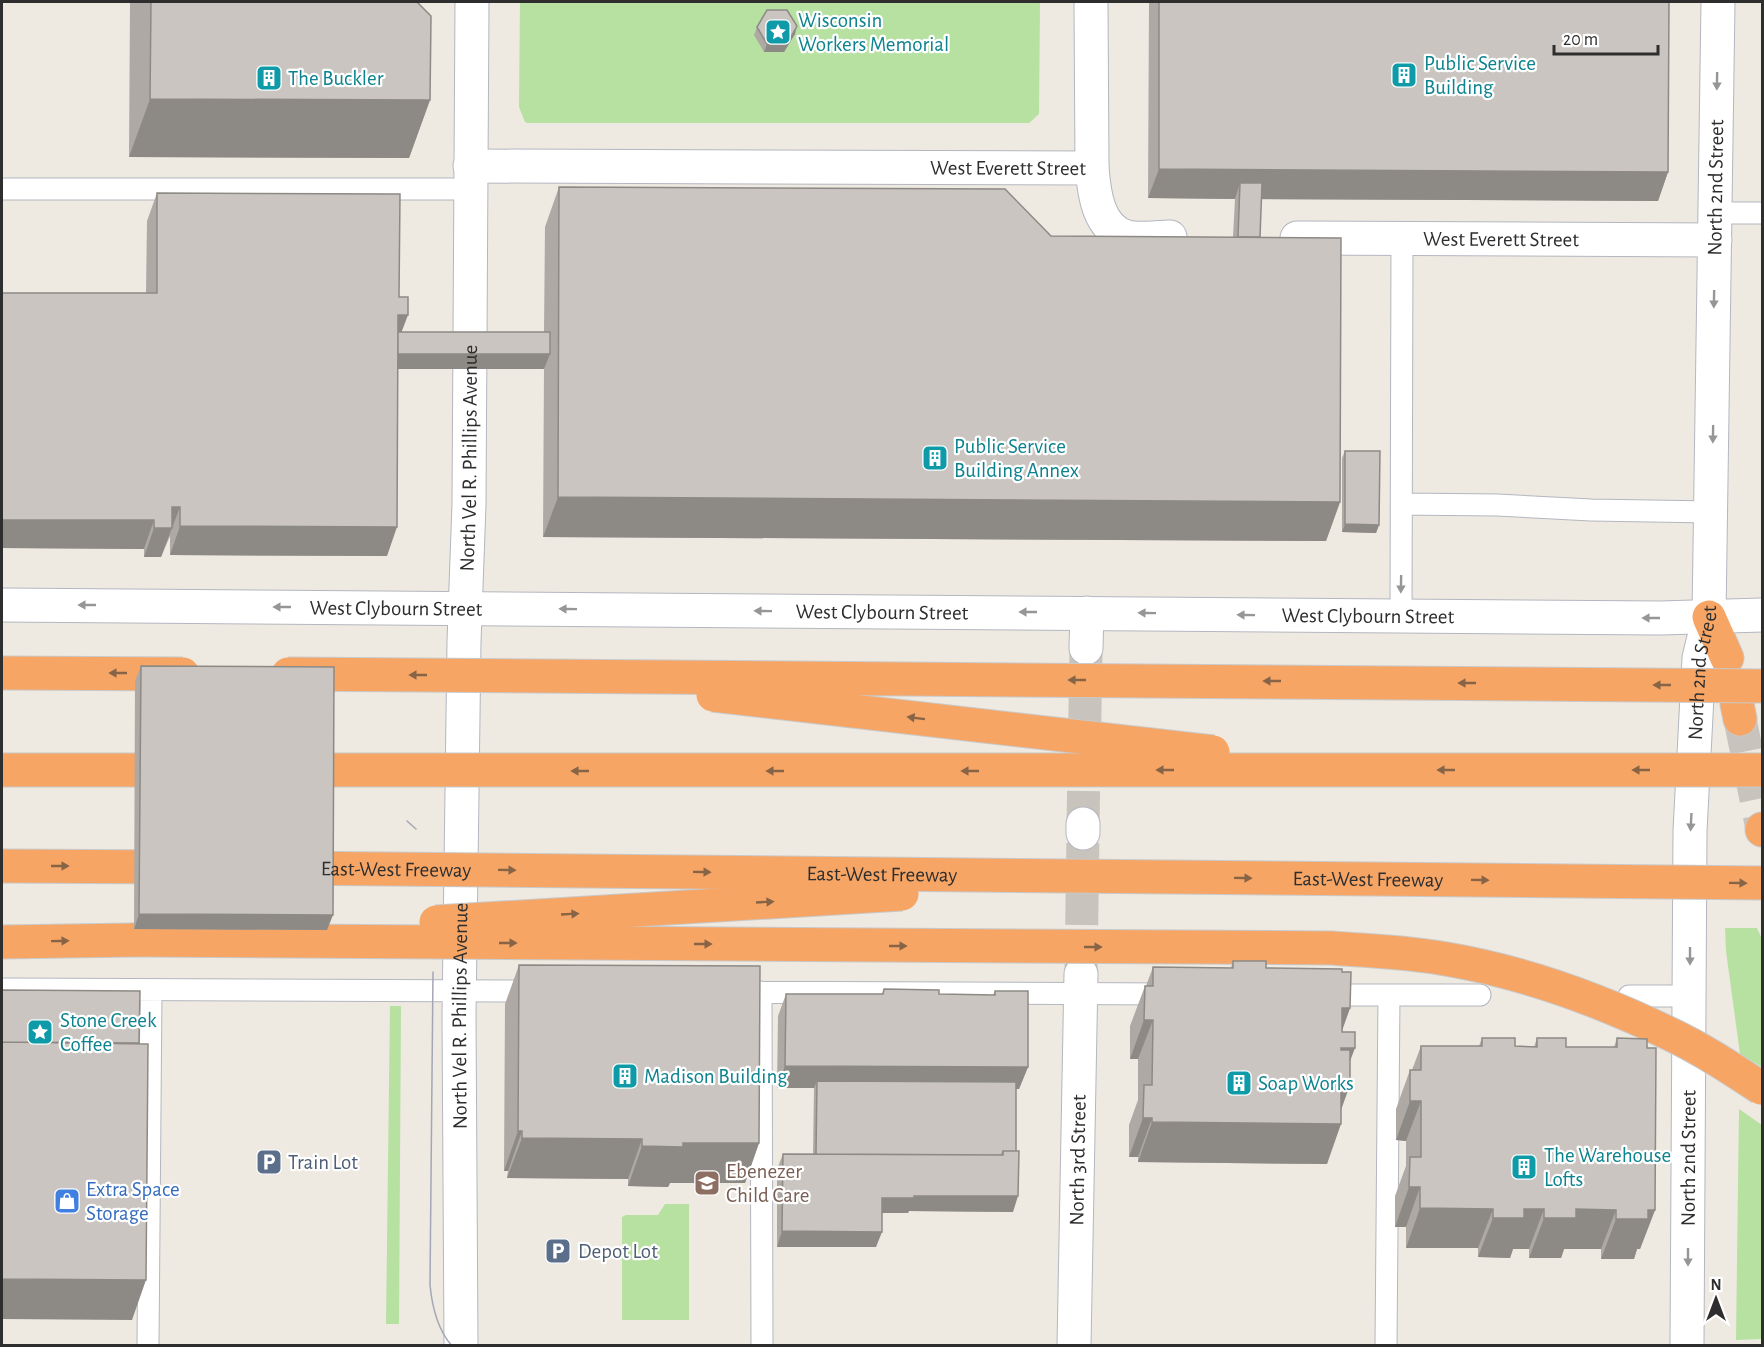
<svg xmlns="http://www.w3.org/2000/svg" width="1764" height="1347" viewBox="0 0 1764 1347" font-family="'Alegreya Sans',sans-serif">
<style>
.green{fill:#b6e1a1}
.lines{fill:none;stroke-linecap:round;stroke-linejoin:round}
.minor-tunnel{stroke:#c8c4bd;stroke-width:33;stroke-dasharray:33 16;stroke-linecap:butt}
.motorway-tunnel{stroke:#c8c4bd;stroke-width:33;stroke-dasharray:33 16;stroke-linecap:butt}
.service-casing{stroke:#b4b7c0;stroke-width:23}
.minor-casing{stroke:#b4b7c0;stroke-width:35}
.tertiary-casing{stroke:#b4b7c0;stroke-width:35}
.secondary-casing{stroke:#b4b7c0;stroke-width:35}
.motorway-casing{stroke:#c9c9c9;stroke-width:35}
.service{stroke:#fff;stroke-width:21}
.minor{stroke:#fff;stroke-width:33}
.tertiary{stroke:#fff;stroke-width:33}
.secondary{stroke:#fff;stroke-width:33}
.motorway{stroke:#f6a565;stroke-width:33}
.tram{stroke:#a4a6b6;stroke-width:1.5}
.motorway-bridge-casing{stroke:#c9c9c9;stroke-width:35;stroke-linecap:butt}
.motorway-bridge{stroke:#f6a565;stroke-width:33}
.wall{fill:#aea9a5}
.shaded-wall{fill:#8d8a86}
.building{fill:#cac5c0;stroke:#8d8a86;stroke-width:1.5}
.oneway{fill:#969696}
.oneway2{fill:#886447}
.labels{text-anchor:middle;stroke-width:4.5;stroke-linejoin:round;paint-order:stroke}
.culture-label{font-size:21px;fill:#0d838f;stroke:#fff;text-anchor:start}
.street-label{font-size:21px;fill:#2e2e2e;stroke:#fff}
.service-label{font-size:21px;fill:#4e5e75;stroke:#fff;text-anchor:start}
.education-label{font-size:21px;fill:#785e54;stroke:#fff;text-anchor:start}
.shop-label{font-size:21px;fill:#366cbe;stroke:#fff;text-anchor:start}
</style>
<rect width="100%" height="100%" fill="#eee9e1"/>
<path class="green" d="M520,2H1040L1039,114L1029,123H528L525,122L519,107Z
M1725,928H1757L1762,939V1067L1740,1054L1726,951Z
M390,1006H401L399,1324H386Z
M1739,1109L1762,1125V1339L1736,1340Z
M665,1204H689V1320H622V1217L626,1215H658Z"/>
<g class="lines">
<path class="minor-tunnel" d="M1083,824L1086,652
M1081,974L1083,833"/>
<path class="motorway-tunnel" d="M1740,719L1762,829"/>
<g class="service-casing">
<path id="service" d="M2,189H471
M1715,213H1762
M1402,504L1497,505L1591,510L1711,512
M1401,616L1402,239
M2,989L537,991
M730,992L1170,994
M761,992L762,1346
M1321,995H1480
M1629,996H1689
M148,1346L151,990
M1386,1346L1389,995"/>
</g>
<g class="minor-casing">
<g id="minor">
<path d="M1091,2L1092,168C1094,193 1098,229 1127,237C1139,240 1157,237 1170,237"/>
<path id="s1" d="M470,166L1092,168"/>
<path id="s2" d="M1297,238L1715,240"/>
<path d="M1086,648L1087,613"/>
<path d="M1083,833V824"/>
<path id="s3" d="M1074,1346L1081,974"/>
</g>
</g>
<g class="tertiary-casing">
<g id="tertiary">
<path id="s4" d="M461,1346L459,1016L464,642L469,504L472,2"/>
<path id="s5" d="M1687,1346L1690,831L1699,658L1709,617L1718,2"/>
</g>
</g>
<g class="secondary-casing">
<g id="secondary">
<path id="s6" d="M2,605L1660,618L1762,615"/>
</g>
</g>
<g class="motorway-casing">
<path id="motorway" d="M1709,617L1727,658
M1737,704L1740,719
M1762,829V830
M2,942L134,940"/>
</g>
<use href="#service" class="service"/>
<use href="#minor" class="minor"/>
<use href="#tertiary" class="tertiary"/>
<use href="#secondary" class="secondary"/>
<use href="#motorway" class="motorway"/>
<path class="tram" d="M407,821L416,829
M433,972L430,1285C432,1306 437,1329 452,1346"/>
<g class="motorway-bridge-casing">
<g id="motorway-bridge">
<path d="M2,673L183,674"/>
<path d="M288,674L1762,686"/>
<path d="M713,695L1213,752"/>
<path d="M2,770H180"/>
<path d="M288,770H1762"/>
<path d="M2,866L180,867"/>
<path id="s7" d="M288,868L1762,883"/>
<path d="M436,922L902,894"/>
<path d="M134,940L1332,948C1370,951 1409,952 1446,959C1523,972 1600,1000 1670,1034C1702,1049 1732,1069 1761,1088"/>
</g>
</g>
<use href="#motorway-bridge" class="motorway-bridge"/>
</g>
<path class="wall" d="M130,2H417L430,100L409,158L129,157Z
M1149,2H1669L1668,172L1658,201L1261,199L1260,237L1340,502L1326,541L543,537L544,369H398L387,556L170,555V536L161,557H144V549L2,548V293H146L147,221L157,193L399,297L402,332H544L545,227L559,187L1051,236L1233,237L1235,199L1148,198Z
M757,27L795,34L784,52H764L754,35Z
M1345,451L1379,525L1376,533L1342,532V458Z
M141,666L327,930L134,929L135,681Z
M1233,961L1266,968L1342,972L1350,1008L1342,1031L1350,1061L1341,1109L1327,1164L1138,1162V1157H1129V1125L1138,1100V1059H1130V1026L1145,986H1146L1153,967L1231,968Z
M519,965L759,1143L745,1183H670L668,1187L628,1186V1179L507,1178L508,1171H504L505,1004Z
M884,989L939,994L993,995L995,991L1028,1067L1019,1089H1016L1013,1212L909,1211L908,1213H882L876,1247H777V1169L783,1154H813L814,1088H777L778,1016L786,994H882Z
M1482,1038L1515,1046L1534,1047L1537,1038L1566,1047H1614L1617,1038L1655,1210L1640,1249H1637L1634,1259H1601V1249H1564L1561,1258H1529V1249H1513L1510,1258L1478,1257V1248H1406V1227H1395V1196L1406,1166V1141L1396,1140V1109L1410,1070H1412L1421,1046H1479Z"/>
<path class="shaded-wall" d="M797,26L795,34L784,52H764L767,44Z
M150,99L430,100L409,158L129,157Z
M1159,169L1668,172L1658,201L1240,199V183L1235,199L1148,198Z
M398,315H408L397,344Z
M393,354H550L544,369H388Z
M558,497L1340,502L1326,541L543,537Z
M172,507H180L161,557H144L154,528Z
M2,520H154L144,549L2,548Z
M1345,524L1379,525L1376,533L1342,532Z
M180,526L397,527L387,556L170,555Z
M139,914L333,915L327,930L134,929Z
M1342,1008H1350L1336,1047Z
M1144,1020H1153L1138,1059H1130Z
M1341,1048H1355L1341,1085H1350L1336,1124H1341L1327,1164L1138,1162L1152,1122Z
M785,1066L1028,1067L1019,1089L817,1088V1081L814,1088H777Z
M1410,1101H1421L1406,1141L1396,1140Z
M1143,1118H1152L1138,1157H1129Z
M518,1131H522L508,1171H504Z
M522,1138L642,1139L628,1179L507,1178Z
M683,1143H759L745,1183H670L668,1187L628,1186L642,1146Z
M1409,1187H1420L1406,1227H1395Z
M914,1196H1018L1013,1212L909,1211L908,1213H876L882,1198Z
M1420,1208L1493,1209L1478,1248H1406Z
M1524,1209H1544L1529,1249H1513L1510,1258L1478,1257L1493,1218Z
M1576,1209L1616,1210L1601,1249H1564L1561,1258H1529L1544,1218Z
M1648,1210H1655L1640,1249H1637L1634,1259H1601L1616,1219Z
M782,1231L882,1232L876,1247H777Z
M2,1279L146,1280L132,1320L2,1319Z"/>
<path class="building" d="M151,2H417L431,16L430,100L150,99Z
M1159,2H1669L1668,172L1159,169Z
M767,10H787L797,26L787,44H767L757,27Z
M1240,183H1262L1260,237H1238Z
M559,187L1005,189L1051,236L1341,238L1340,502L558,497Z
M157,193L400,194L399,297H408V315H398L397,527L180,526V507H172V528H154V520H2V293H157Z
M398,332H550V354H398Z
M1345,451H1380L1379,525L1345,524Z
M141,666L334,667L333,915L139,914Z
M1233,961H1266V968L1342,969V972H1351L1350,1008H1342V1032H1355V1048H1341V1050H1350V1085H1341V1124L1152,1122V1118H1143L1144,1085H1152L1153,1020H1144L1145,986H1153V967L1233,968Z
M519,965L760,966L759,1143H683V1147L642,1146V1139L522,1138V1131H518Z
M884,989L939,990V994L995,995V991H1028V1067L785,1066L786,994H883Z
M2,990L140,991L139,1043L2,1042Z
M1482,1038H1515V1046L1537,1047V1038H1566V1047H1617V1038L1647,1039V1048H1656L1655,1210H1648V1219H1616V1210L1576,1209V1218H1544V1209H1524V1218H1493V1209L1420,1208V1187H1409L1410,1157H1421V1101H1410V1070H1421V1046H1482Z
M2,1042L148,1044L146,1280L2,1279Z
M817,1081L1016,1082V1151H1003L1002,1155L816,1154Z
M1003,1151H1019L1018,1196H914V1198H882V1232L782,1231L783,1154L1003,1155Z"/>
<defs><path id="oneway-solid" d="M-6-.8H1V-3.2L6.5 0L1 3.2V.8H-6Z" transform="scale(1.5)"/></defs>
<g class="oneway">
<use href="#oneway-solid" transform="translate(1717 81) rotate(91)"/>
<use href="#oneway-solid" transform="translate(1714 299) rotate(91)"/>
<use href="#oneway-solid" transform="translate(1713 434) rotate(91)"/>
<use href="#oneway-solid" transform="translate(1401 584) rotate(91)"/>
<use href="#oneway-solid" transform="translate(87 605) rotate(-180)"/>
<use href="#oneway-solid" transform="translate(282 607) rotate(-180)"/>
<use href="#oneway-solid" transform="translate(568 609) rotate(-179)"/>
<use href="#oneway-solid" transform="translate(763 611) rotate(-179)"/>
<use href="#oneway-solid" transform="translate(1028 612) rotate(-180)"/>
<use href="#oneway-solid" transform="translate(1147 613) rotate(-179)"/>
<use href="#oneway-solid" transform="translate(1246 615) rotate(-179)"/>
<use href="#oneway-solid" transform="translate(1651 618) rotate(-180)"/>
<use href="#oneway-solid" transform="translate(1691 822) rotate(93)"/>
<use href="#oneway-solid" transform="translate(1690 956) rotate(90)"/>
<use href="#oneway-solid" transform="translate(1688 1257) rotate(90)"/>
</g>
<g class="oneway2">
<use href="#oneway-solid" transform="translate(118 673) rotate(-180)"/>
<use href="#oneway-solid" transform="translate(418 675) rotate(-180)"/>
<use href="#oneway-solid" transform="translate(1077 680) rotate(-180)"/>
<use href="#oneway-solid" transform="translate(1272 681) rotate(-180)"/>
<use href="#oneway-solid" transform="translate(1467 683) rotate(-180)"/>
<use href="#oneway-solid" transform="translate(1662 685) rotate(-180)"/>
<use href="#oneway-solid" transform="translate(916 718) rotate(-173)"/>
<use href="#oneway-solid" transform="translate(1165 770) rotate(180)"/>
<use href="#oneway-solid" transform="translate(1446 770) rotate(180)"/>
<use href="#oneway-solid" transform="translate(1641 770) rotate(180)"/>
<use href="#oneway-solid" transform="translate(580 771) rotate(-180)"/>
<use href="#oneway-solid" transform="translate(775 771) rotate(-180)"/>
<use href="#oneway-solid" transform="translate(970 771) rotate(180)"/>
<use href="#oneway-solid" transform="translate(60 866)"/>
<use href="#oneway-solid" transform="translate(507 870) rotate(1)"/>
<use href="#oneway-solid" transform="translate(702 872) rotate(1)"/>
<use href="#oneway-solid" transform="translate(1243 878) rotate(1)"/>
<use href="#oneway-solid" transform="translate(1480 880) rotate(1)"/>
<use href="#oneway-solid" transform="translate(1738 883) rotate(1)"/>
<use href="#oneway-solid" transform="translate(765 902) rotate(-3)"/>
<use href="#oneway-solid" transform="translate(570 914) rotate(-3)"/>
<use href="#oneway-solid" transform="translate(60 941) rotate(-1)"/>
<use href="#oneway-solid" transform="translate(508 943)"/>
<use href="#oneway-solid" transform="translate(703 944)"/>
<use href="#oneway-solid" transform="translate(898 946)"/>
<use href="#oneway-solid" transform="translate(1093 947)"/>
</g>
<defs>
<g id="sight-square" transform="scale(1.35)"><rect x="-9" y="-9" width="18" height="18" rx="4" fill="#0f9aa8" stroke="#fff"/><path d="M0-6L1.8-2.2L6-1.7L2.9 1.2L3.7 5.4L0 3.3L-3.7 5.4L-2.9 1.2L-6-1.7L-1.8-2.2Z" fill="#fff"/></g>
<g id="building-square" transform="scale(1.35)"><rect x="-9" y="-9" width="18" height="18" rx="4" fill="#0f9aa8" stroke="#fff"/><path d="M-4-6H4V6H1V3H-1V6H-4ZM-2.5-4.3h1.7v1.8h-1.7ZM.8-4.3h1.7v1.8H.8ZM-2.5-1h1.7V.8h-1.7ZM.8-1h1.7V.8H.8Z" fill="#fff"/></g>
<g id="parking-square" transform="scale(1.35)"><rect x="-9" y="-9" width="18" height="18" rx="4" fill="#5c6f8a" stroke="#fff"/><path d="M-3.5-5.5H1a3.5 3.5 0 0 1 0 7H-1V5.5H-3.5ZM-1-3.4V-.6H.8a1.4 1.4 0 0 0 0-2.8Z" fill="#fff"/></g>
<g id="school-square" transform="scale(1.35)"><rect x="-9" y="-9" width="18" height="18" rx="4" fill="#8d6e63" stroke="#fff"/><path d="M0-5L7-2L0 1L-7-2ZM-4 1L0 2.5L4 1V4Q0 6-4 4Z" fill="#fff"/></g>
<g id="shop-square" transform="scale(1.35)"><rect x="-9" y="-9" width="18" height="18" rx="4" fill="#3f7fe0" stroke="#fff"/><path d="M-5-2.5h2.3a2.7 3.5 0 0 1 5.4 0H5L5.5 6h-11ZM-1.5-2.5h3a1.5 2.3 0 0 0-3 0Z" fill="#fff"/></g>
</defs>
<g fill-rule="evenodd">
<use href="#sight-square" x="778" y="32"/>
<use href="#building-square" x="1404" y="75"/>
<use href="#building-square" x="269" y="78"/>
<use href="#building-square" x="935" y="458"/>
<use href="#sight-square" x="40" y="1032"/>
<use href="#building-square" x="625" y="1076"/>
<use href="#building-square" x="1239" y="1083"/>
<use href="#parking-square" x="269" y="1162"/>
<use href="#building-square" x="1524" y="1167"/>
<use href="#school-square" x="707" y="1183"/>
<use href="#shop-square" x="67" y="1201"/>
<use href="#parking-square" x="558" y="1251"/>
</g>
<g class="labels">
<g class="culture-label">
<text x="798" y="27">Wisconsin<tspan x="798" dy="24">Workers Memorial</tspan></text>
<text x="1424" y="70">Public Service<tspan x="1424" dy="24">Building</tspan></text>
<text x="288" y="85">The Buckler</text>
<text x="954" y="453">Public Service<tspan x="954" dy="24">Building Annex</tspan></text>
<text x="60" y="1027">Stone Creek<tspan x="60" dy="24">Coffee</tspan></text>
<text x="644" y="1083">Madison Building</text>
<text x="1258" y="1090">Soap Works</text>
<text x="1544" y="1162">The Warehouse<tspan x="1544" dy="24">Lofts</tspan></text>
</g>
<g class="street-label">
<text dy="7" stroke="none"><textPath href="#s1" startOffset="538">West Everett Street</textPath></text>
<text dy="7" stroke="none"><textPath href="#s5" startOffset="1160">North 2nd Street</textPath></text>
<text dy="7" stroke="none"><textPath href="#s2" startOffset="204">West Everett Street</textPath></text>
<text dy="7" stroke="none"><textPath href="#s4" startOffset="888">North Vel R. Phillips Avenue</textPath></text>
<text dy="7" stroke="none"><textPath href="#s6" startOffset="394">West Clybourn Street</textPath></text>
<text dy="7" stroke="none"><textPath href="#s6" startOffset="880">West Clybourn Street</textPath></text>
<text dy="7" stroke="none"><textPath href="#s6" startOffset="1366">West Clybourn Street</textPath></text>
<text dy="7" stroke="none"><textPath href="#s5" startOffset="674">North 2nd Street</textPath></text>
<text dy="7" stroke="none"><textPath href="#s7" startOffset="108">East-West Freeway</textPath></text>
<text dy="7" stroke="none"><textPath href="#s7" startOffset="594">East-West Freeway</textPath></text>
<text dy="7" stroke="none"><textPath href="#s7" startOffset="1080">East-West Freeway</textPath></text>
<text dy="7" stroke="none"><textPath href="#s4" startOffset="330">North Vel R. Phillips Avenue</textPath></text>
<text dy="7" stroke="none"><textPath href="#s5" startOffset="188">North 2nd Street</textPath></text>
<text dy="7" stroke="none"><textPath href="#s3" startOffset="186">North 3rd Street</textPath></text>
</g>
<g class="service-label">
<text x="288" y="1169">Train Lot</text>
<text x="578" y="1258">Depot Lot</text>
</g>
<g class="education-label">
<text x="726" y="1178">Ebenezer<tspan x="726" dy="24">Child Care</tspan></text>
</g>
<g class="shop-label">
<text x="86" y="1196">Extra Space<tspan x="86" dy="24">Storage</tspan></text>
</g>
</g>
<rect width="1764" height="1347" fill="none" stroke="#2e2e2e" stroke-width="6"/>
<g transform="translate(1716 1299)" stroke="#ffffff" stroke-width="4.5" paint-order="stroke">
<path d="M0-4.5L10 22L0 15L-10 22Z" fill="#2e2e2e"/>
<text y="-9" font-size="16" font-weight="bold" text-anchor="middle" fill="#2e2e2e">N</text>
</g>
<path d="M1554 45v9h104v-9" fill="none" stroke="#2e2e2e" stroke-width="3"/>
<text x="1563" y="45" font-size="18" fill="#2e2e2e" stroke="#ffffff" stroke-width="4.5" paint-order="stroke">20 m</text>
</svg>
